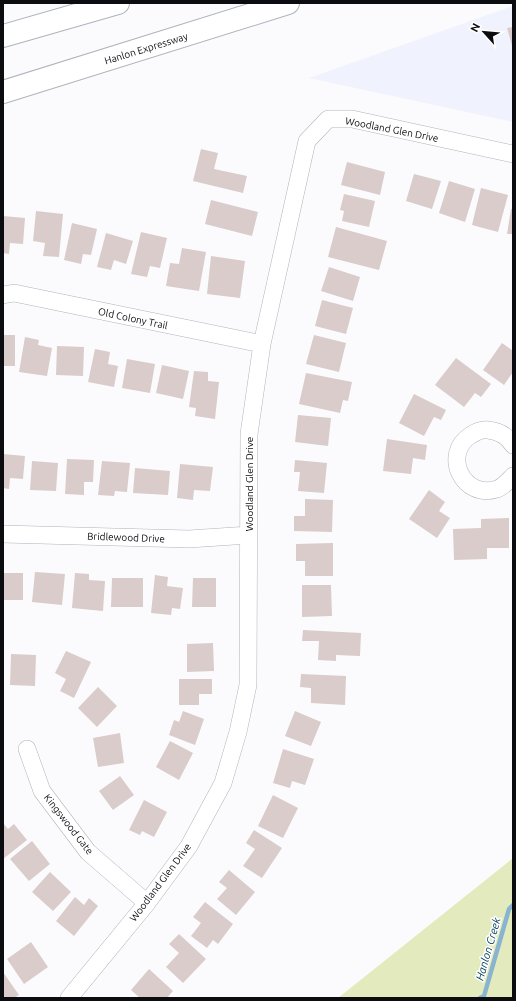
<svg xmlns="http://www.w3.org/2000/svg" width="516" height="1001" viewBox="0 0 516 1001" font-family="Ubuntu,sans-serif">
<style>
.built{fill:#f0f2fd}
.green{fill:#e3ebbe}
.lines{fill:none;stroke-linecap:round;stroke-linejoin:round}
.stream{stroke:#89b4cf;stroke-width:4.5}
.building{fill:#d9cccb}
.street-casing{stroke:#b0b3bd;stroke-width:18}
.highway-casing{stroke:#b0b3bd;stroke-width:24}
.street{stroke:#fff;stroke-width:17}
.highway{stroke:#fff;stroke-width:22}
.labels{text-anchor:middle;stroke-width:3;stroke-linejoin:round;paint-order:stroke}
.street-label{font-size:10px;fill:#0b0c0f;stroke:#fff}
.water-label{font-size:11px;font-style:italic;fill:#07405c;stroke:#fff}
</style>
<rect width="100%" height="100%" fill="#fbfbfe"/>
<path class="built" d="M513,6V122L309,78Z"/>
<path class="green" d="M513,858V998H338Z"/>
<g class="lines">
<path class="stream" d="M480,998L484,996L509,909L513,905"/>
</g>
<path class="building" d="M513,27V49L507,28Z
M201,149L218,153L214,169L247,176L243,193L193,181Z
M347,162L385,172L380,195L341,185Z
M414,174L441,181L432,209L406,201Z
M449,181L475,189L465,222L439,213Z
M481,188L508,195L498,232L472,225Z
M344,194L375,201L369,227L342,221L344,211L340,210Z
M211,200L258,212L252,236L205,224Z
M511,209H513V234H507Z
M36,211L63,214L59,257L43,256L45,243L33,241Z
M3,216L25,218L23,244L10,243L9,254L3,253Z
M72,223L97,229L91,255L83,254L81,264L64,260Z
M336,227L387,241L379,270L328,257Z
M141,232L167,238L160,268L150,266L147,277L131,274Z
M106,233L133,241L126,264L114,260L111,270L97,267Z
M182,248L206,252L199,291L166,286L170,263L179,264Z
M211,256L245,261L240,298L207,294Z
M329,267L360,277L353,301L321,291Z
M322,300L353,308L346,334L315,326Z
M3,335H15V366H3Z
M314,335L346,343L339,372L306,364Z
M25,337L39,340L38,345L52,348L47,376L19,372Z
M502,343L513,351V372L504,385L483,370Z
M57,346L84,347L83,376L56,375Z
M95,349L110,352L108,364L118,366L114,387L88,382Z
M456,358L491,384L481,397L475,393L464,407L435,385Z
M127,359L155,364L150,393L122,388Z
M162,365L189,371L183,399L156,393Z
M194,371L208,372V381L219,382L215,419L195,416L196,408L189,407Z
M306,373L352,382L348,401L343,400L340,413L299,404Z
M414,394L446,410L441,420L434,417L424,436L399,423Z
M298,415L331,418L328,446L295,442Z
M387,439L427,445L425,460L413,458L411,474L383,471Z
M3,454L25,456L23,479L10,478L9,489L3,488Z
M67,459L94,460L93,482H84V495L65,494Z
M295,460L327,463L324,493L298,491L300,472H294Z
M32,461L58,463L56,491L30,490Z
M102,461L130,463L127,492L115,491L114,496L98,495Z
M180,464L213,467L210,491L194,490L193,500L177,498Z
M135,468L170,471L168,495L133,493Z
M429,490L445,502L439,511L450,518L437,538L409,519Z
M305,499L333,500L332,532L294,531V516H305Z
M509,518V548H487V559L454,560L453,529L481,528V519Z
M333,543V576H305V561H296V544Z
M35,572L65,574L62,605L32,602Z
M3,573H23V600H3Z
M75,573L89,574V580L105,581L103,611L72,608Z
M155,575L168,577L167,586L183,588L180,609L172,608L171,615L151,613Z
M112,578H143V607H111Z
M193,578H216V607H192Z
M302,585H331L332,616L302,617Z
M303,630L361,633L360,656L336,655V661L318,660L319,641H302Z
M213,643L214,671L187,672V644Z
M66,651L91,662L74,698L60,691L66,679L55,673Z
M11,654L36,655L35,686L10,685Z
M301,674L346,676L345,705L311,703V688L300,687Z
M179,679H212V694H199V705H179Z
M98,687L117,706L97,727L78,708Z
M183,711L204,719L195,745L169,735L174,720L179,722Z
M295,711L321,722L311,746L285,736Z
M120,733L124,763L98,767L93,738Z
M170,741L193,753L179,780L156,767Z
M283,749L314,759L305,785L292,781L290,788L273,783Z
M120,776L134,795L113,810L99,791Z
M273,795L298,808L283,838L258,826Z
M144,800L167,812L154,837L142,831L140,835L129,830Z
M3,823L8,829L14,824L27,840L3,859Z
M254,830L282,848L262,878L243,866L255,849L246,843Z
M32,841L50,864L29,881L10,859Z
M229,870L255,892L236,915L217,899L227,888L219,882Z
M50,872L71,892L53,911L32,892Z
M75,897L84,905L89,898L98,906L74,936L56,921Z
M205,902L233,924L218,944L213,940L207,948L191,936L201,923L193,917Z
M179,934L206,959L183,983L166,967L179,953L169,944Z
M31,942L48,967L24,984L7,959Z
M149,969L173,991L167,998H140L131,990Z
M3,972L19,995L14,998H3Z"/>
<g class="lines">
<g class="street-casing">
<path id="street" d="M3,295L14,293L262,344
M513,445C507,435 498,431 488,430C482,429 476,432 471,435C441,454 463,500 497,489C503,487 508,481 513,476
M3,534L189,539L249,535
M27,749L42,791L88,852L147,903
M69,998L147,903L189,846L223,783L238,732L248,685L249,434L262,344L307,141L328,119H352L513,154"/>
</g>
<g class="highway-casing">
<path id="highway" d="M3,36L118,3
M3,92L288,3"/>
</g>
<use href="#street" class="street"/>
<use href="#highway" class="highway"/>
</g>
<g class="labels">
<g class="street-label">
<text transform="translate(146 48) rotate(-17)" y="4">Hanlon Expressway</text>
<text transform="translate(392 129) rotate(11)" y="4">Woodland Glen Drive</text>
<text transform="translate(133 318) rotate(12)" y="4">Old Colony Trail</text>
<text transform="translate(249 484) rotate(-90)" y="4">Woodland Glen Drive</text>
<text transform="translate(126 537) rotate(2)" y="4">Bridlewood Drive</text>
<text transform="translate(69 824) rotate(52)" y="4">Kingswood Gate</text>
<text transform="translate(160 882) rotate(-53)" y="4">Woodland Glen Drive</text>
</g>
<g class="water-label">
<text transform="translate(488 949) rotate(-74)" y="4">Hanlon Creek</text>
</g>
</g>
<rect width="516" height="1001" fill="none" stroke="#0b0c0f" stroke-width="8"/>
<g transform="translate(484 32) rotate(297)" stroke="#ffffff" stroke-width="3" paint-order="stroke">
<path d="M0-3L7 15L0 10L-7 15Z" fill="#0b0c0f"/>
<text y="-6" font-size="11" font-weight="bold" text-anchor="middle" fill="#0b0c0f">N</text>
</g>
</svg>
